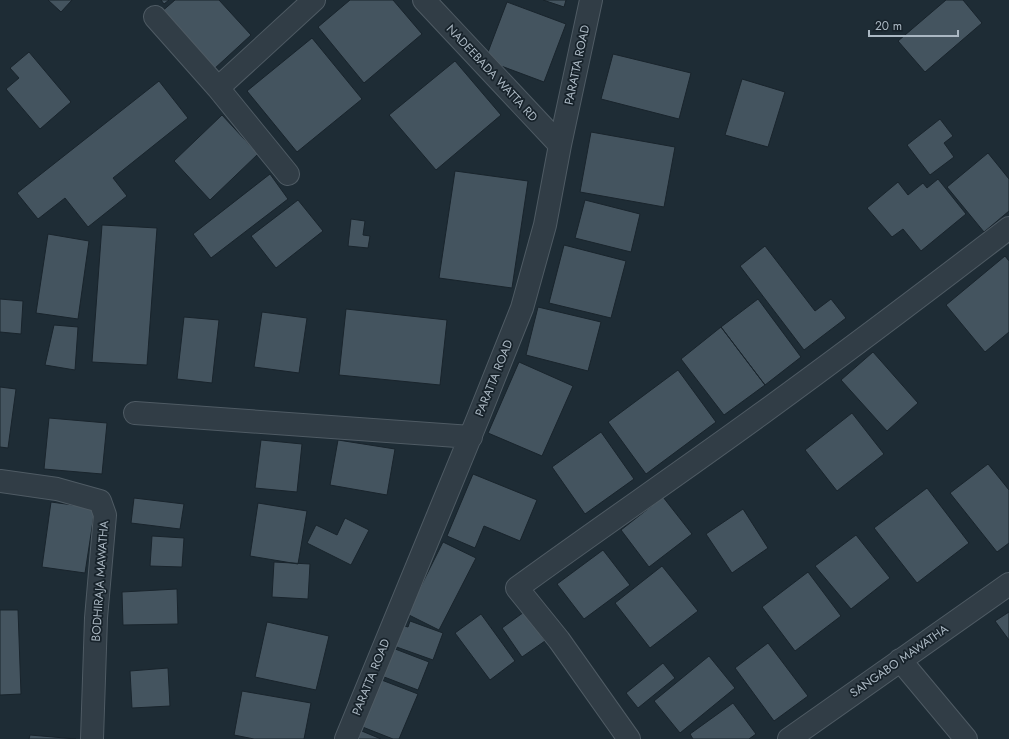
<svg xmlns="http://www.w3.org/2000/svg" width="1009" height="739" viewBox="0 0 1009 739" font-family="Jost,sans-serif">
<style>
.building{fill:#44545f;stroke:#19242c}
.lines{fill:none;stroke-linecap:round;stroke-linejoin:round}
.street-casing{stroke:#4f5b64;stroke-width:24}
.street{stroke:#313d46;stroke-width:22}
.labels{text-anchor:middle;stroke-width:3.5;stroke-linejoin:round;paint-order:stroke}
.street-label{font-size:12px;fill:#abb8c3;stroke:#17222a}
</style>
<rect width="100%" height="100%" fill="#1e2c35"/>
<path class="building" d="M48,0H72L61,12Z
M161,0H169L164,4Z
M175,0H219L251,35L213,70L160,13Z
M350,0H393L422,34L364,83L318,27Z
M543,0H566L564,7Z
M946,0H963L982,23L925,72L898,41Z
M507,2L566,24L544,82L485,60Z
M312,38L362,99L297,152L247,91Z
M29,52L71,102L40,129L6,89L19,78L10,68Z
M613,54L691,73L679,119L601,99Z
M455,61L501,115L436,170L389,115Z
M742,79L785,92L768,147L725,135Z
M159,81L188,118L113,178L127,196L88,227L65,198L38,219L17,193Z
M222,115L258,154L210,200L174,161Z
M940,119L953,136L944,143L954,157L930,175L907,145Z
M591,132L675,147L664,207L580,192Z
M988,153L1009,179V211L984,232L947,187Z
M455,171L528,181L512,288L439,278Z
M270,174L288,199L211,258L193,234Z
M938,179L966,214L921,251L903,229L892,237L867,208L898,182L908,195L923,183L927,188Z
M298,200L323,231L276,268L251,236Z
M585,200L640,214L631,252L575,238Z
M351,219L365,221L363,235L370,236L368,248L348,246Z
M102,225L157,228L147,365L92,362Z
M48,234L89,241L78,319L36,313Z
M564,245L626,261L611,318L549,303Z
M765,246L815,311L831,299L846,318L804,350L740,266Z
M1005,256L1009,261V332L985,352L946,305Z
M0,299L23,301L21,334L0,332Z
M758,299L801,357L765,385L721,327Z
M538,307L601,322L588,371L526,355Z
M346,309L447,320L440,385L339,375Z
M262,312L307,318L299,373L254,367Z
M184,317L219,320L212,383L177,379Z
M54,325L78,327L75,370L45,365Z
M721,327L765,385L724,415L681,359Z
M873,352L918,403L887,431L841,380Z
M519,362L573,386L542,456L488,433Z
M678,370L716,422L646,474L608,422Z
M0,387L16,389L8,448L0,447Z
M852,413L884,454L837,491L805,450Z
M49,418L107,423L102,474L44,469Z
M601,432L634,479L585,514L552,467Z
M261,440L302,444L297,492L255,488Z
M338,440L395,449L387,495L330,485Z
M988,464L1009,490V543L997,552L950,493Z
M473,474L537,500L520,541L484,526L475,548L447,536Z
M927,488L969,543L917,583L874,528Z
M663,497L692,534L649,567L621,530Z
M134,498L184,504L180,529L131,523Z
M51,502L95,508L85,573L42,567Z
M258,503L307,511L298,564L250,556Z
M743,509L768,548L732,573L706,534Z
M345,518L369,530L351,565L307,543L316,525L337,535Z
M856,535L890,578L851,609L815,566Z
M152,536L184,538L182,567L150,566Z
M443,542L476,558L439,630L407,614Z
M603,550L630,585L584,619L557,584Z
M274,562L310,564L308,599L272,597Z
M662,566L698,611L650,648L615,603Z
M808,572L841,616L795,651L762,607Z
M177,589L178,624L123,625L122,592Z
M0,610H18L21,694L0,695Z
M524,612L545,641L522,657L502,628Z
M1009,612V640L995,621Z
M481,614L515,661L490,680L455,633Z
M410,621L443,633L433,660L391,645L398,624L408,627Z
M267,622L329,636L316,690L255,677Z
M768,643L808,696L774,721L735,668Z
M390,647L429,662L418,690L379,675Z
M709,656L735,688L680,733L654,701Z
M663,663L675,678L638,708L626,693Z
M168,668L170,706L132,708L130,671Z
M379,679L418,694L399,739H393L360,726Z
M242,691L311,703L304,739H254L234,735Z
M733,703L756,734L749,739H693L690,734Z
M357,729L381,739H353Z
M30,735L76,739H29Z"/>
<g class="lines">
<g class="street-casing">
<path id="street" d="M424,0L560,145
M155,17L218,88L314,0
M218,88L288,174
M135,413L471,437
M0,481L57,489L100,501L105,515L96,618L92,739
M900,660L966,739
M346,739L478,418L522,308L545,225L560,145L591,0
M629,739L559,640L517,588C598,529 680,473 761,414C845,353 927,291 1009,228
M789,739L1009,584"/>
</g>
<use href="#street" class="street"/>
</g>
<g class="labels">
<g class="street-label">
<text transform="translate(577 65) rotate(-78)" y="4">PARATTA ROAD</text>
<text transform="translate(492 73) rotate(47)" y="4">NADEEBADA WATTA RD</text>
<text transform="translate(494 378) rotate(-68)" y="4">PARATTA ROAD</text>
<text transform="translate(100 581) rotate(-86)" y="4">BODHIRAJA MAWATHA</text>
<text transform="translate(899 661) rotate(-35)" y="4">SANGABO MAWATHA</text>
<text transform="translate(371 677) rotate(-68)" y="4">PARATTA ROAD</text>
</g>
</g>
<path d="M869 30v6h89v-6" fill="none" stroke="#abb8c3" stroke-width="2"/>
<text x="875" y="30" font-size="12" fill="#abb8c3" stroke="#17222a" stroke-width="3" paint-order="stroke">20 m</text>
</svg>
